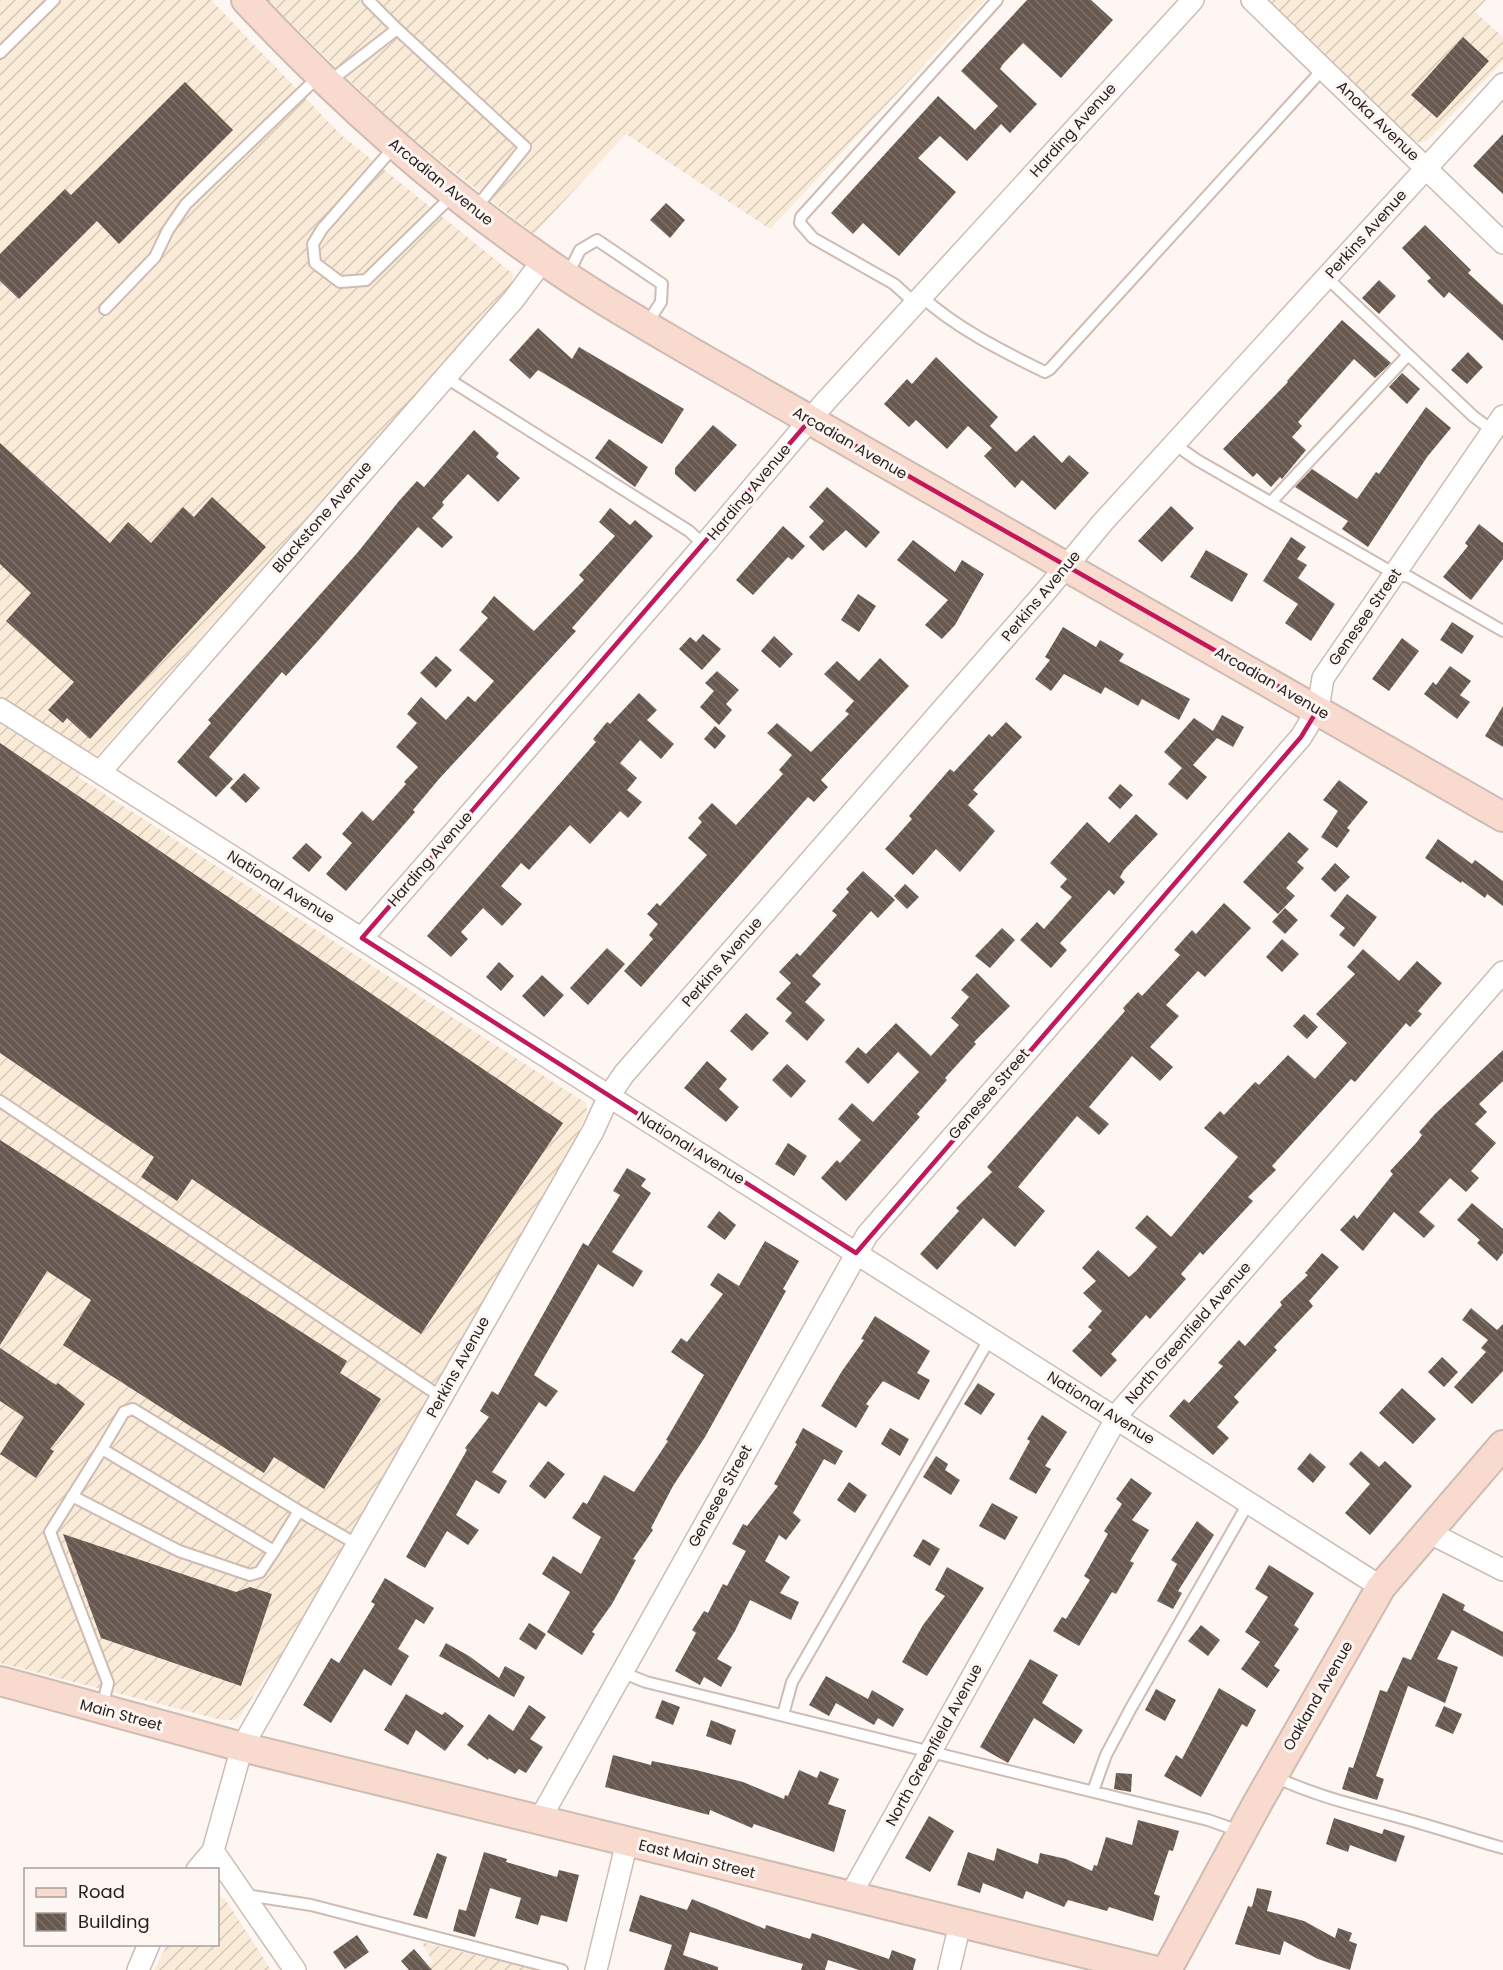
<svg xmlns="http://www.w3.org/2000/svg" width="1503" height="1970" viewBox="0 0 1503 1970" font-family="Poppins,sans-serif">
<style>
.industrial{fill:url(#industrial-furrows)}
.building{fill:url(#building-back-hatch)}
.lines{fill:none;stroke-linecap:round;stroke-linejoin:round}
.lane-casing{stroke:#cebcb3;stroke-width:14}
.street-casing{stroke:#cebcb3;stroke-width:24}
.secondary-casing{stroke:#cebcb3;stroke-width:32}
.lane{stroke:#fff;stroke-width:10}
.street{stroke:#fff;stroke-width:21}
.secondary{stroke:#f9dacf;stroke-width:28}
.marked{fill:none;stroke:#c2185b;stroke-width:4.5;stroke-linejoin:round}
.labels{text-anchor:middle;stroke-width:6;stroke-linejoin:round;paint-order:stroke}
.street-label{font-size:15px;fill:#261f1c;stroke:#fdf6f2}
</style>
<defs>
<pattern id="industrial-furrows" width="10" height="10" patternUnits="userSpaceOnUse" patternTransform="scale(1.5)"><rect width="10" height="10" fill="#f9ebd8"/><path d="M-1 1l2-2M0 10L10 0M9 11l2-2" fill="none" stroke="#d5c9b9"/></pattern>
<pattern id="building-back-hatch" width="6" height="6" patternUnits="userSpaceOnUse" patternTransform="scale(1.5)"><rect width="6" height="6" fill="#675850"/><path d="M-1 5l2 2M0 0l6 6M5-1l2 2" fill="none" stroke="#7d716b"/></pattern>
</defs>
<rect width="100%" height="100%" fill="#fdf6f2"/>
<path class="industrial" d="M0,0H211L340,134L513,274L512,283L502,296L78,777L586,1103L587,1112L574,1142L276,1663L239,1717L235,1720H222L0,1663Z
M267,0H985L770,229L626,134L534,234L399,128Z
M1262,0H1486L1475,12L1503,37V61L1428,140L1420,143L1411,140Z
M218,1895L225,1899L271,1970H154L167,1945L218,1944Z
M421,1942L537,1970H420L433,1962Z"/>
<path class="building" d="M1027,0H1091L1113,20L1061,78L1023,43L1003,64L1000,69L1037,104L1010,133L1001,124L967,161L940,136L918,158L956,192L899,256L863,223L853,234L831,213L938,96L975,130L998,106L961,71Z
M1463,37L1489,61L1437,118L1411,95Z
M185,82L233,130L119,244L97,221L19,299L0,281V254L65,189L71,195Z
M1503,134V194L1473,166Z
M666,203L685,220L670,238L650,220Z
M1425,225L1471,270L1468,273L1503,305V341L1449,292L1444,298L1427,281L1431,278L1402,248Z
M1379,280L1396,296L1379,314L1362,298Z
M1342,320L1391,363L1375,378L1354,359L1298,422L1302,426L1292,437L1306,450L1282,479L1280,477L1271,487L1257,473L1253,477L1223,449L1288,382L1287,381Z
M538,328L572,359L579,347L684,409L662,444L538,370L530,379L509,360Z
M1468,352L1483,367L1467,384L1451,370Z
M936,357L998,417L990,426L1016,452L1034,435L1062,463L1069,455L1089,473L1055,510L1022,480L1015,488L984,456L992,448L968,426L947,449L916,420L909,427L884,404L907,379L912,384Z
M1402,373L1420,389L1407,404L1389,387Z
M1426,407L1451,428L1427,457L1368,547L1342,529L1348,521L1295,487L1312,469L1357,499L1376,472L1379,474Z
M713,425L737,445L695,492L675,474V468Z
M474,430L499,453L496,457L520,478L498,502L468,474L442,502L444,505L432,518L453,537L442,548L418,527L316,643L286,676L282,672L209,757L233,779L216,797L177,762L211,723L208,720L358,552L399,501L417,481L424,487Z
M609,439L648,467L635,487L595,458Z
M0,443L110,543L128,522L151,543L183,507L194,517L212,497L266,547L90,739L67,718L63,723L48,710L74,682L6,621L31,593L0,564Z
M827,487L880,532L866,548L846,530L823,551L809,537L824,521L809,507Z
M1171,506L1194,528L1162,562L1138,541Z
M610,508L630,525L635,520L653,536L572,628L576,631L439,779L413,810L415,812L346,891L326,874L352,843L342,834L362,811L373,821L406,784L404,782L418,767L396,747L417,723L407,714L421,697L446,720L468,696L475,702L494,681L459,650L488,618L481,612L494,596L534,631L584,580L579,575L615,536L599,522Z
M1479,524L1503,543V559L1471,600L1443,577L1468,546L1465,543Z
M783,526L805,546L792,560L788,557L753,595L736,580Z
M1291,537L1306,547L1297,559L1307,565L1298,578L1335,604L1311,641L1285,623L1298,604L1263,581Z
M913,540L955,572L962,560L984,574L955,625L942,639L925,625L948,600L897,560Z
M1206,550L1248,574L1232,602L1190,577Z
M858,594L876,606L859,632L841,620Z
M1452,622L1474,636L1462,654L1440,640Z
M1063,627L1096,647L1100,640L1124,654L1119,661L1190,699L1179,720L1142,699L1138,706L1105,687L1101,694L1064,674L1051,691L1035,679L1050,660L1045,657Z
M703,634L721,649L702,670L679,649L690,637L696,642Z
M774,636L793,654L780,668L761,651Z
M1402,638L1419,651L1389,691L1372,679Z
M436,656L452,670L436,688L420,673Z
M880,658L909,686L821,780L828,787L814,802L808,797L641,987L624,971L653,939L649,935L658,924L647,914L657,903L660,906L707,855L688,838L702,822L698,818L712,803L736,825L783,774L779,770L792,755L767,733L777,723L811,752L849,714L845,711L854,701L824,674L837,661L859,681Z
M1450,666L1471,681L1460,695L1470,702L1457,719L1424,694L1433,682L1436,685Z
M717,671L739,690L726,704L732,710L719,725L700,707L714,691L705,683Z
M639,693L657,710L647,720L674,744L661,759L640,740L620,763L637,778L627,790L642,802L628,818L620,811L590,844L570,825L529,870L521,863L501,886L522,904L502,926L483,908L461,932L468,939L451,957L427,936L596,742L593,739L607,722L610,724Z
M1503,706V747L1485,736Z
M1222,715L1244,727L1233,747L1217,738L1193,765L1207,777L1187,800L1168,784L1182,768L1164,752L1194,718L1213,731Z
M1006,722L1022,737L973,790L978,794L968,805L995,831L960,872L936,849L913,875L885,849L912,819L909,816L950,769L954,772L989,734L992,737Z
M715,726L726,736L715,749L704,739Z
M0,743L563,1123L421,1334L192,1179L177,1201L141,1177L154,1157L0,1053Z
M244,773L260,788L246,803L230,788Z
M1339,780L1368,802L1347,828L1350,830L1337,848L1321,837L1338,811L1323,800Z
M1120,784L1133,795L1120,809L1108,798Z
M1136,814L1158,834L1124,870L1120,877L1125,882L1114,895L1109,890L1060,943L1067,950L1051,968L1020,940L1037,922L1044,929L1072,897L1060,887L1067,879L1050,863L1087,822L1109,843Z
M1289,832L1309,849L1297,862L1304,868L1286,888L1295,896L1278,914L1243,882Z
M1438,839L1472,864L1475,860L1503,881V906L1487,894L1485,898L1462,881L1461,883L1425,858Z
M306,843L322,857L309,872L292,858Z
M1335,863L1350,877L1335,892L1321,879Z
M863,871L895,900L878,918L871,911L812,976L821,984L805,1002L825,1020L807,1041L785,1021L792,1013L776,999L791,983L779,972L797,953L800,956L837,915L832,911L849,892L846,889Z
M905,884L919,897L907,909L894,896Z
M1347,894L1377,917L1354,947L1339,935L1345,928L1330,916Z
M1224,903L1251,928L1205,977L1198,971L1166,1005L1179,1016L1150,1047L1173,1067L1160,1081L1132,1056L1089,1107L1109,1124L1099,1135L1077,1116L1018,1187L1045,1211L1015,1247L983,1218L937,1270L920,1254L959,1211L956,1208L992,1172L987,1167L1125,1011L1123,1008L1138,992L1142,996L1180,955L1174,950L1192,930L1196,934Z
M1285,908L1298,920L1285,934L1272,922Z
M1002,928L1015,940L990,968L975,956Z
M1282,939L1299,954L1282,972L1266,957Z
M607,948L625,964L588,1005L570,988Z
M1363,949L1399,981L1417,961L1442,983L1418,1011L1422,1014L1410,1027L1406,1023L1355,1082L1351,1079L1272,1166L1276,1170L1248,1197L1253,1201L1203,1255L1200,1252L1181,1274L1186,1279L1150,1319L1146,1315L1111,1354L1117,1360L1101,1377L1072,1351L1092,1330L1088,1327L1102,1311L1083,1293L1096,1281L1082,1268L1098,1250L1129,1277L1136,1271L1157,1247L1135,1228L1147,1215L1171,1237L1238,1157L1204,1128L1220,1111L1224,1115L1255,1082L1259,1085L1288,1055L1315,1079L1347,1043L1316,1014L1355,974L1347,967Z
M499,962L514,976L501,991L486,977Z
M977,973L1010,1006L974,1042L976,1044L945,1078L947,1080L917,1114L920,1117L846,1201L821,1178L837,1160L840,1163L861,1140L838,1119L852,1103L873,1122L919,1072L898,1052L868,1084L845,1062L858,1047L866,1054L896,1023L931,1056L959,1025L951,1018L969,997L961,990Z
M542,975L564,995L544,1017L522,996Z
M746,1013L769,1033L752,1051L730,1031Z
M1304,1014L1318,1027L1307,1039L1293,1026Z
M1503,1050V1081L1479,1104L1487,1112L1475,1124L1496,1143L1471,1171L1479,1178L1466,1192L1450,1178L1419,1212L1435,1226L1424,1238L1394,1212L1363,1251L1340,1230L1354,1215L1357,1219L1393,1174L1390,1171L1417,1142L1422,1135L1419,1132L1435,1114Z
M707,1061L727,1079L719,1089L739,1107L726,1122L684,1088Z
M787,1064L806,1081L791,1098L772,1080Z
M0,1140L347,1361L340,1373L381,1399L324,1489L274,1457L264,1473L63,1345L91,1300L47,1271L0,1345Z
M788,1143L807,1156L794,1176L775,1164Z
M627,1168L646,1179L641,1186L651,1193L612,1252L643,1271L633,1287L598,1264L534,1375L558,1391L546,1407L539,1402L492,1472L507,1481L499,1494L476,1480L456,1515L479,1530L468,1545L447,1531L425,1568L406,1557L467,1450L465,1448L489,1417L480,1411L492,1391L498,1395L583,1243L588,1246L620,1195L613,1191Z
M1472,1203L1503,1229V1253L1497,1261L1477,1243L1480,1240L1457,1220Z
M719,1211L736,1225L725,1240L707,1227Z
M765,1241L799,1261L783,1289L786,1291L705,1437L673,1486L651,1528L653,1530L633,1559L636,1560L612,1604L592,1632L595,1634L582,1655L547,1632L570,1592L542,1574L553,1556L581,1574L601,1537L572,1518L583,1502L587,1504L604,1475L634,1492L668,1441L666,1440L704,1375L671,1352L681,1338L687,1342L723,1294L710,1285L718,1273L739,1286Z
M1322,1253L1339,1267L1309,1301L1313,1306L1274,1347L1277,1350L1234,1397L1239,1402L1217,1427L1229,1438L1213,1455L1169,1416L1184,1399L1189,1403L1223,1366L1218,1363L1239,1340L1245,1346L1282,1305L1280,1302L1308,1275L1305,1273Z
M1471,1308L1497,1330L1503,1324V1371L1472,1404L1454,1387L1486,1352L1481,1348L1488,1340L1462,1320Z
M875,1316L930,1351L917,1373L930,1380L919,1400L883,1381L866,1404L869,1406L856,1428L821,1406L842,1371L864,1340L861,1339Z
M0,1348L56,1385L58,1383L85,1404L50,1449L54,1451L36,1478L0,1454L24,1417L0,1401Z
M1442,1357L1458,1372L1444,1387L1428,1372Z
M978,1383L995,1394L981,1415L964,1404Z
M1402,1388L1436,1419L1413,1444L1379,1413Z
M1042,1415L1067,1432L1045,1466L1051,1469L1036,1494L1009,1479L1030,1441L1027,1439Z
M803,1428L843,1451L835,1465L824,1459L793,1513L801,1520L786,1540L779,1535L765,1561L790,1577L780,1593L799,1602L791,1620L750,1600L735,1631L717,1659L732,1667L721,1687L704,1677L700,1685L675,1671L696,1633L692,1630L704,1611L708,1613L723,1584L727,1586L746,1551L732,1544L743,1524L747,1526L778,1486L774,1484L797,1444L795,1443Z
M890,1428L909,1439L900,1456L881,1444Z
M1361,1451L1379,1467L1385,1461L1412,1486L1370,1535L1345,1513L1370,1484L1349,1464Z
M1310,1453L1326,1467L1313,1483L1297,1469Z
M936,1456L948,1464L945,1470L960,1480L951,1495L923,1477Z
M548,1461L565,1474L545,1499L529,1486Z
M1131,1478L1152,1493L1132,1520L1149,1530L1130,1561L1134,1563L1116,1594L1112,1592L1079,1646L1053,1631L1062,1617L1066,1619L1090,1580L1084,1576L1108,1534L1104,1531L1122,1504L1116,1499Z
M849,1482L867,1495L855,1513L837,1500Z
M992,1503L1018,1517L1005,1540L979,1526Z
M1197,1521L1214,1535L1178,1591L1182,1593L1173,1609L1157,1601L1177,1564L1171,1560Z
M63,1534L236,1592L250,1587L272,1594L241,1686L101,1638Z
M923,1539L940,1549L930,1566L913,1556Z
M1269,1565L1314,1593L1294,1625L1299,1629L1274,1666L1280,1670L1267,1688L1241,1669L1260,1642L1245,1632L1268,1597L1255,1589Z
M947,1567L984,1588L927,1676L902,1662L923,1625L945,1596L935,1590Z
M385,1578L434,1608L424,1624L416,1619L398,1649L409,1656L391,1686L364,1669L331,1723L303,1705L331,1658L339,1663L375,1604L371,1602Z
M1443,1593L1465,1605L1463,1610L1503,1632V1657L1452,1630L1437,1659L1458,1667L1445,1703L1408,1686L1376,1776L1384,1779L1377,1800L1342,1789L1349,1767L1353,1768L1380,1690L1387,1692L1403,1657L1411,1660Z
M529,1623L546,1634L536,1650L519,1639Z
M1201,1625L1220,1640L1208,1656L1188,1641Z
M446,1643L469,1656L499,1678L505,1666L525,1677L514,1697L439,1656Z
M1030,1659L1058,1675L1042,1703L1083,1730L1074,1744L1034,1718L1008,1763L980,1747Z
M826,1676L868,1699L872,1690L904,1709L893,1727L878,1718L874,1725L836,1703L829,1716L809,1705Z
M1219,1688L1256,1710L1247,1727L1242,1724L1201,1797L1164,1776L1176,1755L1182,1759Z
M1156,1689L1176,1700L1165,1721L1145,1710Z
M406,1694L442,1715L445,1712L464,1726L445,1751L416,1730L408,1745L384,1730Z
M662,1700L680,1707L673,1725L655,1718Z
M529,1705L546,1717L530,1739L543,1747L526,1773L519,1769L515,1774L489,1758L488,1760L467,1745L489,1714L513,1731Z
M1444,1706L1462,1714L1453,1734L1435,1726Z
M711,1720L736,1730L731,1745L706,1736Z
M613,1755L651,1765L652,1761L696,1770L743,1782L784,1799L785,1795L788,1796L799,1770L817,1778L820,1771L839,1779L828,1804L846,1810L834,1852L754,1824L752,1828L710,1810L709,1815L605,1787Z
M1116,1773L1132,1774L1131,1792L1114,1789Z
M929,1816L954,1831L930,1872L905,1858Z
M1334,1818L1382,1834L1384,1829L1405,1836L1396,1862L1350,1845L1348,1852L1326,1844Z
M1138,1820L1179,1831L1173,1851L1169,1850L1154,1894L1160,1896L1153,1921L1109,1907L1107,1911L1068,1900L1064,1907L1026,1891L1023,1899L983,1883L980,1893L957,1885L968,1852L994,1861L997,1848L1038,1864L1040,1853L1066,1859L1092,1871L1094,1865L1097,1866L1106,1837L1132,1845Z
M484,1852L507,1859L506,1862L557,1877L559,1870L579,1875L567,1922L541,1915L538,1925L515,1918L521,1898L490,1888L475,1937L453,1931L459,1909L466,1911Z
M437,1853L447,1857L427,1919L413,1915Z
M1257,1888L1272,1891L1267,1911L1304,1921L1335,1938L1338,1928L1352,1933L1349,1941L1357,1944L1350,1970L1318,1959L1284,1941L1280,1955L1235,1944L1248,1906L1252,1907Z
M640,1895L687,1910L692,1899L765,1929L766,1925L810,1939L812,1933L889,1959L892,1950L916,1959L913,1970H859L828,1960L825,1970H801L803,1964L690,1932L683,1955L718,1967V1970H664L672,1945L629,1931Z
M357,1935L369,1952L345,1969L333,1952Z
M414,1949L432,1970H409L401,1961Z"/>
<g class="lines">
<g class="lane-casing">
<path id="lane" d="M368,0L397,29
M0,53L54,0
M330,81L397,29L525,147L475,209
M394,147L322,229L313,244L315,263L340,282L366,280L454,194
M567,276L580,250L597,240L662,284L661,302L646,325
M1326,277L1473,416L1493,431
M921,296C956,328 1002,351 1045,372L1050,369L1323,69
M915,303L894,284L813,238L800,223L801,217L997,0
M105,309L155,257L168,230L186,204L319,76
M445,377L689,531L704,545
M1174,444L1197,460L1395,574L1409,577L1503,631
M1271,502L1408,355
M0,1101L441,1397
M102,1449L124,1412L133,1409L299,1511
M72,1496L179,1551L250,1575L260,1572L274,1551
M621,1672L646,1682L1208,1820L1242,1832
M102,1707L108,1683L50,1532L102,1449L274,1551L299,1511L358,1545
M783,1715L792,1682L990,1338
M1273,1776C1311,1794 1347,1803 1387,1814C1426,1824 1464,1837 1503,1848
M1093,1791L1106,1755L1131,1708L1249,1502
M246,1895L311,1905L562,1970"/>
</g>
<g class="street-casing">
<path id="street" d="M1252,0L1503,243
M0,709L1381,1587
M100,772L514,299L543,260
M362,938L704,545L825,402L1193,0
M1428,1532L1503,1570
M540,1819L867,1235L1301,737L1318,709L1323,678L1503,416
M213,1851L295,1970
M197,1870L213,1851L242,1747L593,1131L609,1096L624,1074L1045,592L1103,522L1503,84
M850,1896L1121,1410L1503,972
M138,1970L149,1944
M596,1970L627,1842
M949,1970L960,1924"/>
</g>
<g class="secondary-casing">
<path id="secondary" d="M246,0C336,96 434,185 543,260C591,294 642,323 693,353L1503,817
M0,1681L242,1747L1153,1970
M1167,1970L1257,1804L1381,1587L1503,1445"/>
</g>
<use href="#lane" class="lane"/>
<use href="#street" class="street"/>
<use href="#secondary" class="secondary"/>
</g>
<path class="marked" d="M810,420L1318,709L1301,737L856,1253L362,938Z"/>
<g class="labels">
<g class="street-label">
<text transform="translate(1378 121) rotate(44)" y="5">Anoka Avenue</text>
<text transform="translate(1073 130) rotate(-48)" y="5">Harding Avenue</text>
<text transform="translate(441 182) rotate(39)" y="5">Arcadian Avenue</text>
<text transform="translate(1366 234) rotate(-48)" y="5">Perkins Avenue</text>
<text transform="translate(850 443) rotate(30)" y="5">Arcadian Avenue</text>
<text transform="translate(749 492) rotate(-50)" y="5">Harding Avenue</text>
<text transform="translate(322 517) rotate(-49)" y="5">Blackstone Avenue</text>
<text transform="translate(1041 596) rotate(-50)" y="5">Perkins Avenue</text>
<text transform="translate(1365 617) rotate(-55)" y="5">Genesee Street</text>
<text transform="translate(1272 683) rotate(30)" y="5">Arcadian Avenue</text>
<text transform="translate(430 859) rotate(-49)" y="5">Harding Avenue</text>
<text transform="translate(281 887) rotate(32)" y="5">National Avenue</text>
<text transform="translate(722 962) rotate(-49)" y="5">Perkins Avenue</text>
<text transform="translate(989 1094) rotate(-49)" y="5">Genesee Street</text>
<text transform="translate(691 1148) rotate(32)" y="5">National Avenue</text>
<text transform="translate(1188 1333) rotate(-49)" y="5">North Greenfield Avenue</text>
<text transform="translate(458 1367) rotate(-61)" y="5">Perkins Avenue</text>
<text transform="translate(1101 1408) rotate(32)" y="5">National Avenue</text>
<text transform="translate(720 1496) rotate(-61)" y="5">Genesee Street</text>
<text transform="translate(1318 1696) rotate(-60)" y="5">Oakland Avenue</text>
<text transform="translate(121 1715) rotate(15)" y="5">Main Street</text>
<text transform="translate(934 1745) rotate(-61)" y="5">North Greenfield Avenue</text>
<text transform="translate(697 1859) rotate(14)" y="5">East Main Street</text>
</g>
</g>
<rect x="24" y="1868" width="195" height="78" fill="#fdf6f2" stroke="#a7a09c" stroke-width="1.5"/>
<rect x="36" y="1888" width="30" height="9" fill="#f9dacf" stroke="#a7a09c" stroke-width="1.5"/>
<text x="78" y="1898" font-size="18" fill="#261f1c">Road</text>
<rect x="36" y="1913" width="30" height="18" fill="url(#building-back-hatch)" stroke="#a7a09c" stroke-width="1.5"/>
<text x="78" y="1928" font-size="18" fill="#261f1c">Building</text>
</svg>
